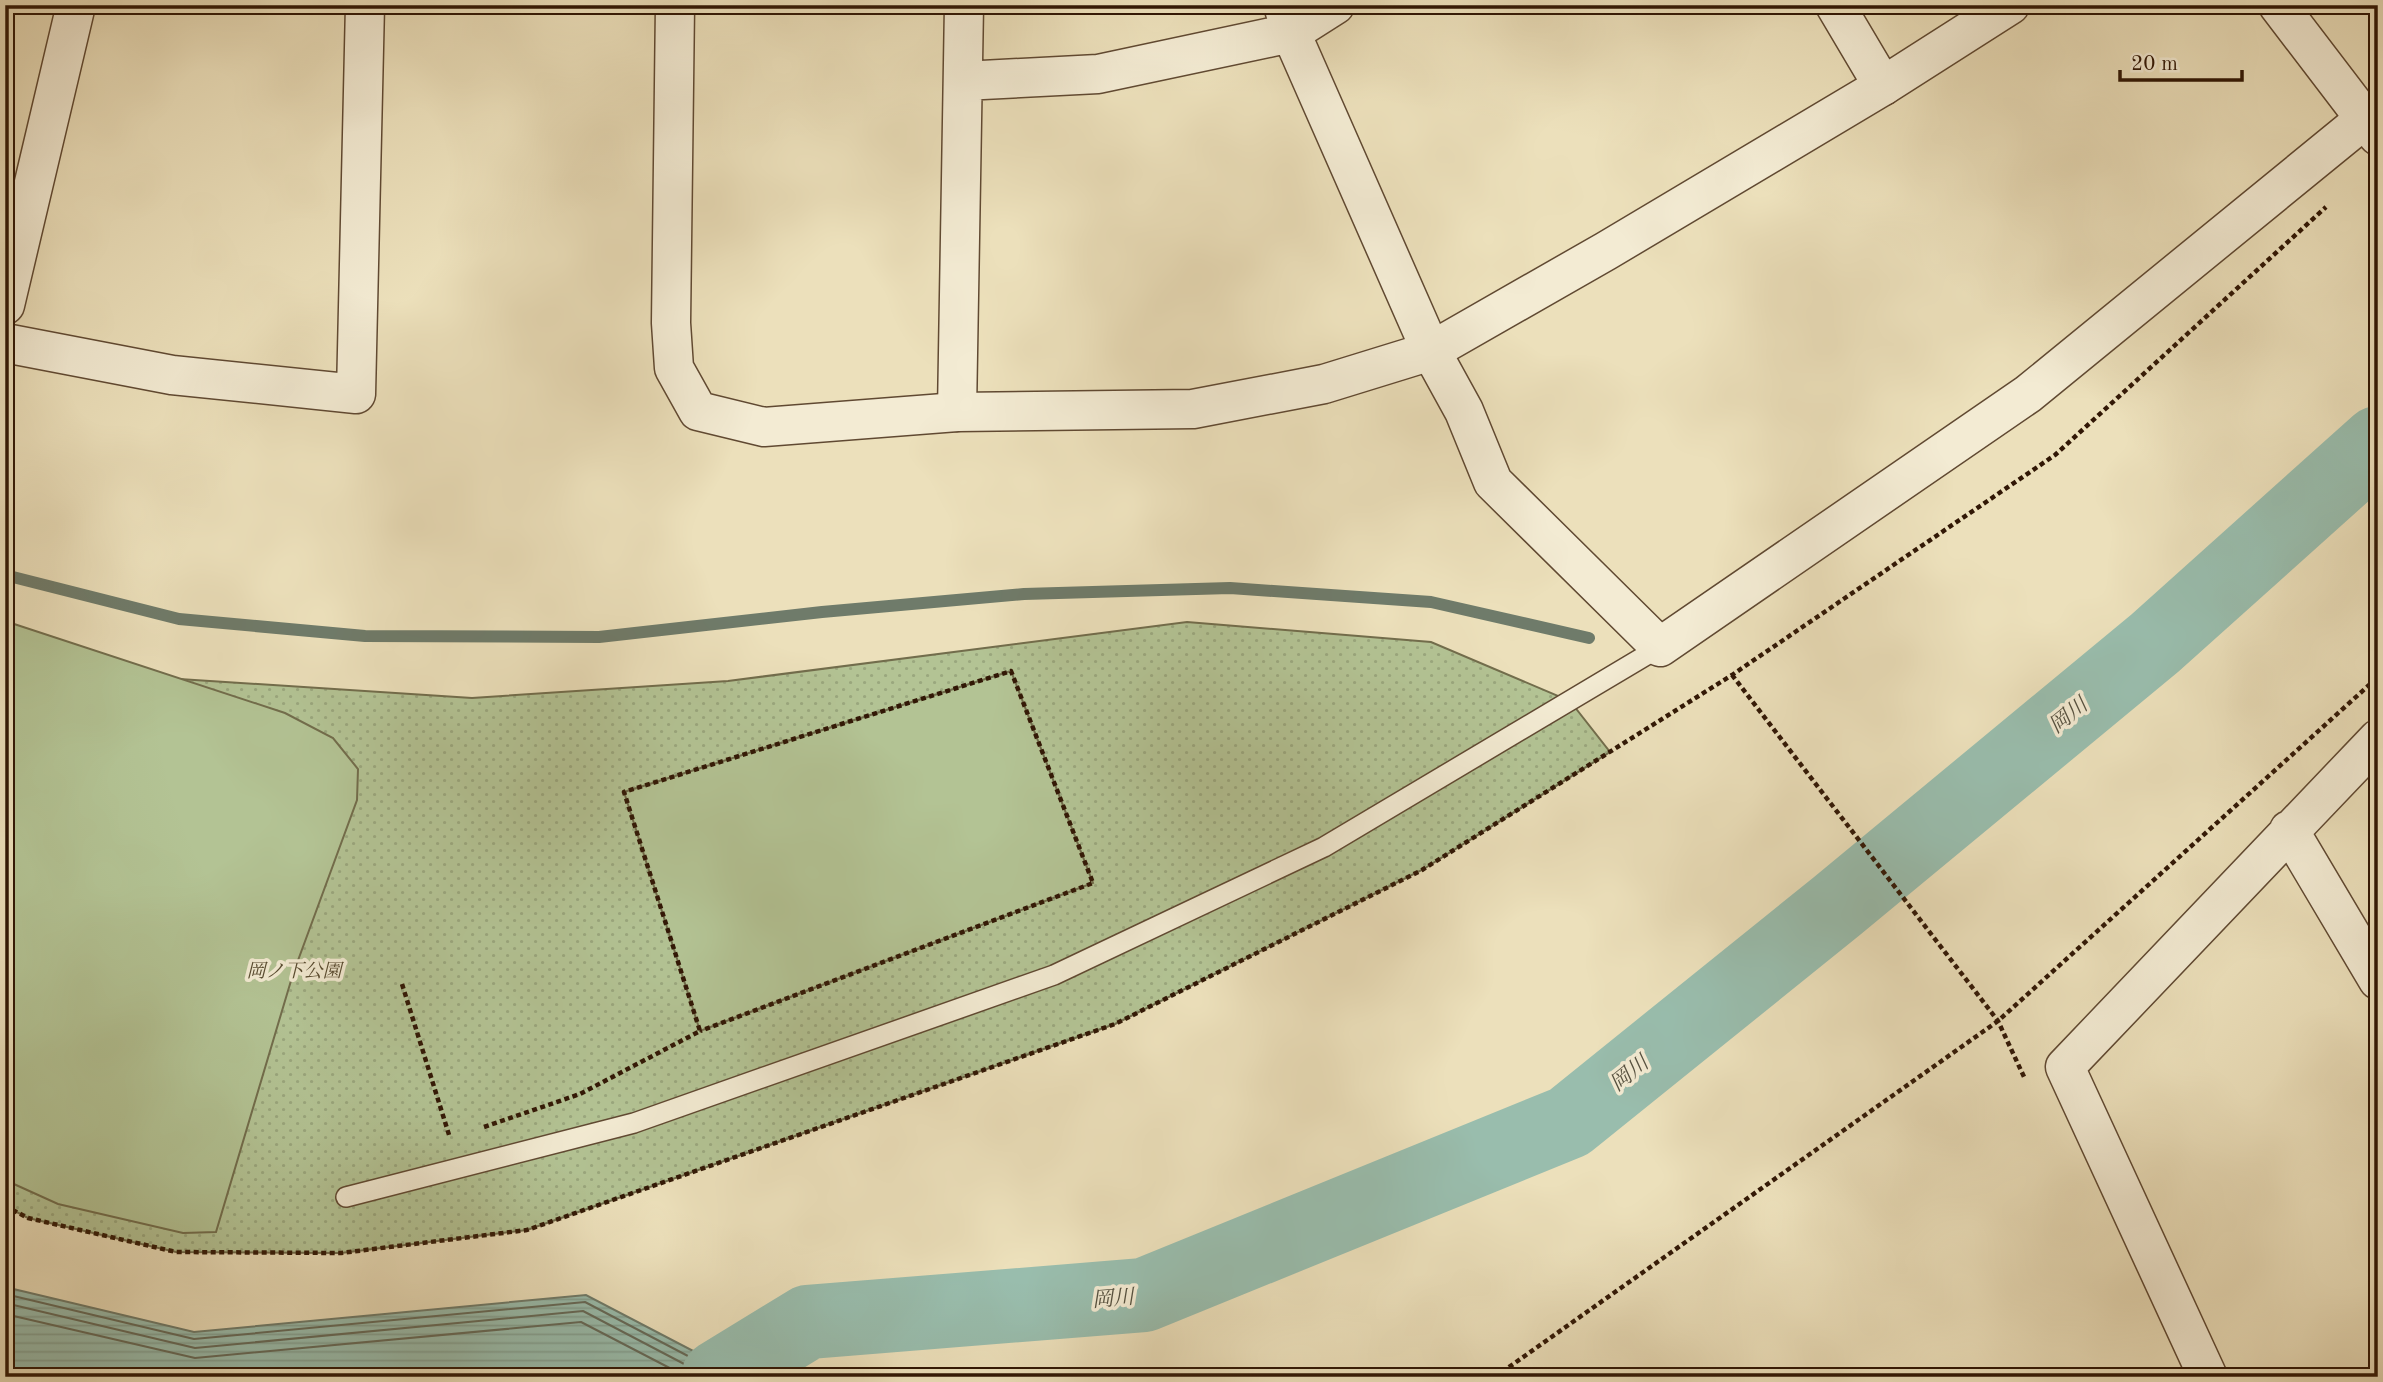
<svg xmlns="http://www.w3.org/2000/svg" width="2383" height="1382" viewBox="0 0 2383 1382" font-family="'Old Standard TT','Noto Serif JP',serif">
<style>
.park{fill:url(#park-dots);stroke:#726d4c;stroke-width:2}
.garden{fill:#b3c394;stroke:#726d4c;stroke-width:2}
.water{fill:url(#water-rules);stroke:#6f7b6a;stroke-width:2}
.lines{fill:none;stroke-linecap:round;stroke-linejoin:round}
.shore{stroke:#656a59;stroke-width:2}
.stream{stroke:#6f7b6a;stroke-width:12}
.river{stroke:#99bdad;stroke-width:74}
.service-casing{stroke:#604932;stroke-width:22}
.minor-casing{stroke:#604932;stroke-width:41}
.tertiary-casing{stroke:#604932;stroke-width:41}
.path{stroke:#311705;stroke-width:4.5;stroke-dasharray:5 3.5;stroke-linecap:butt}
.service{stroke:#f3ebd3;stroke-width:19}
.minor{stroke:#f3ebd3;stroke-width:38}
.tertiary{stroke:#f3ebd3;stroke-width:38}
.labels{text-anchor:middle;stroke-width:7;stroke-linejoin:round;paint-order:stroke}
.park-label{font-size:19px;font-style:italic;fill:#584b30;stroke:#f3ebd3}
.water-label{font-size:21px;font-style:italic;fill:#555140;stroke:#f3ebd3}
</style>
<defs>
<pattern id="park-dots" width="8" height="8" patternUnits="userSpaceOnUse" patternTransform="scale(1.75)"><rect width="8" height="8" fill="#b3c394"/><path d="M2 2h.1M6 6h.1" fill="none" stroke="#9aa77e" stroke-width="1.8" stroke-linecap="round"/></pattern>
<pattern id="water-rules" width="6" height="5" patternUnits="userSpaceOnUse" patternTransform="scale(1.75)"><rect width="6" height="5" fill="#99bdad"/><path d="M0 2.5h6" fill="none" stroke="#84a293"/></pattern>
</defs>
<rect width="100%" height="100%" fill="#ece0bb"/>
<filter id="stains"><feTurbulence type="fractalNoise" baseFrequency=".00286" numOctaves="4"/><feColorMatrix values="0 0 0 0 .2 0 0 0 0 .09 0 0 0 0 .02 0 0 0 .5 -.17"/></filter>
<radialGradient id="worn" r=".72"><stop offset=".6" stop-color="#630" stop-opacity="0"/><stop offset="1" stop-color="#630" stop-opacity=".3"/></radialGradient>
<path class="park" d="M1187,622L1431,642L1570,701L1610,752L1422,870L1115,1024L527,1230L341,1253L176,1252L28,1218L5,1206V623L164,678L472,698L728,681Z"/>
<path class="garden" d="M5,621L285,713L333,738L358,769L357,800L293,974L216,1232L183,1233L58,1204L5,1180Z
M1011,671L1093,883L700,1031L624,792Z"/>
<path class="water" d="M5,1287L194,1332L586,1295L743,1377H5Z"/>
<g class="lines">
<path class="shore" d="M5,1294L194,1339L585,1302L728,1377
M5,1303L195,1348L583,1311L709,1377
M5,1314L195,1358L581,1322L687,1377"/>
<path class="stream" d="M5,575L179,619L365,636L599,637L822,612L1024,594L1230,588L1431,602L1589,638"/>
<path class="river" d="M718,1377L808,1322L1144,1295L1569,1122L1837,906L2155,643L2378,443"/>
<g class="service-casing">
<path id="service" d="M346,1197L634,1123L1054,975L1324,847L1660,647"/>
</g>
<g class="minor-casing">
<path id="minor" d="M1283,5L1291,33L1431,351L1464,411L1493,482L1660,647L2028,394L2366,118
M1835,5L1883,86
M963,81L1098,74L1291,33L1335,5
M5,305L76,5
M5,343L172,375L356,394L365,5
M957,412L964,5
M2289,830L2378,980
M2208,1377L2065,1067L2378,739"/>
</g>
<g class="tertiary-casing">
<path id="tertiary" d="M675,5L671,323L674,368L698,411L764,427L957,412L1193,409L1324,384L1431,351L1606,251L1883,86L2010,5
M2278,5L2378,136"/>
</g>
<path class="path" d="M1732,675L1998,1021L2025,1079
M402,984L450,1138
M484,1127L580,1094L700,1031L624,792L1011,671L1093,883L700,1031
M5,1206L28,1218L176,1252L341,1253L527,1230L1115,1024L1422,870L1732,675L2055,455L2326,207
M1495,1377L1998,1021L2378,677"/>
<use href="#service" class="service"/>
<use href="#minor" class="minor"/>
<use href="#tertiary" class="tertiary"/>
</g>
<g class="labels">
<g class="park-label">
<text x="294" y="977">岡ノ下公園</text>
</g>
<g class="water-label">
<text transform="translate(2068 715) rotate(-39)" y="7">岡川</text>
<text transform="translate(1629 1073) rotate(-39)" y="7">岡川</text>
<text transform="translate(1113 1298) rotate(-5)" y="7">岡川</text>
</g>
</g>
<rect width="2383" height="1382" fill="none" stroke="#ece0bb" stroke-width="28"/>
<rect x="7" y="7" width="2369" height="1368" fill="none" stroke="#311705" stroke-width="3.5"/>
<rect x="14" y="14" width="2355" height="1354" fill="none" stroke="#311705" stroke-width="2"/>
<path d="M2120 70v10h122v-10" fill="none" stroke="#311705" stroke-width="3.5"/>
<text x="2131" y="70" font-size="21" fill="#311705" stroke="#f3ebd3" stroke-width="5" paint-order="stroke">20 m</text>
<rect width="100%" height="100%" filter="url(#stains)"/>
<rect width="100%" height="100%" fill="url(#worn)"/>
</svg>
